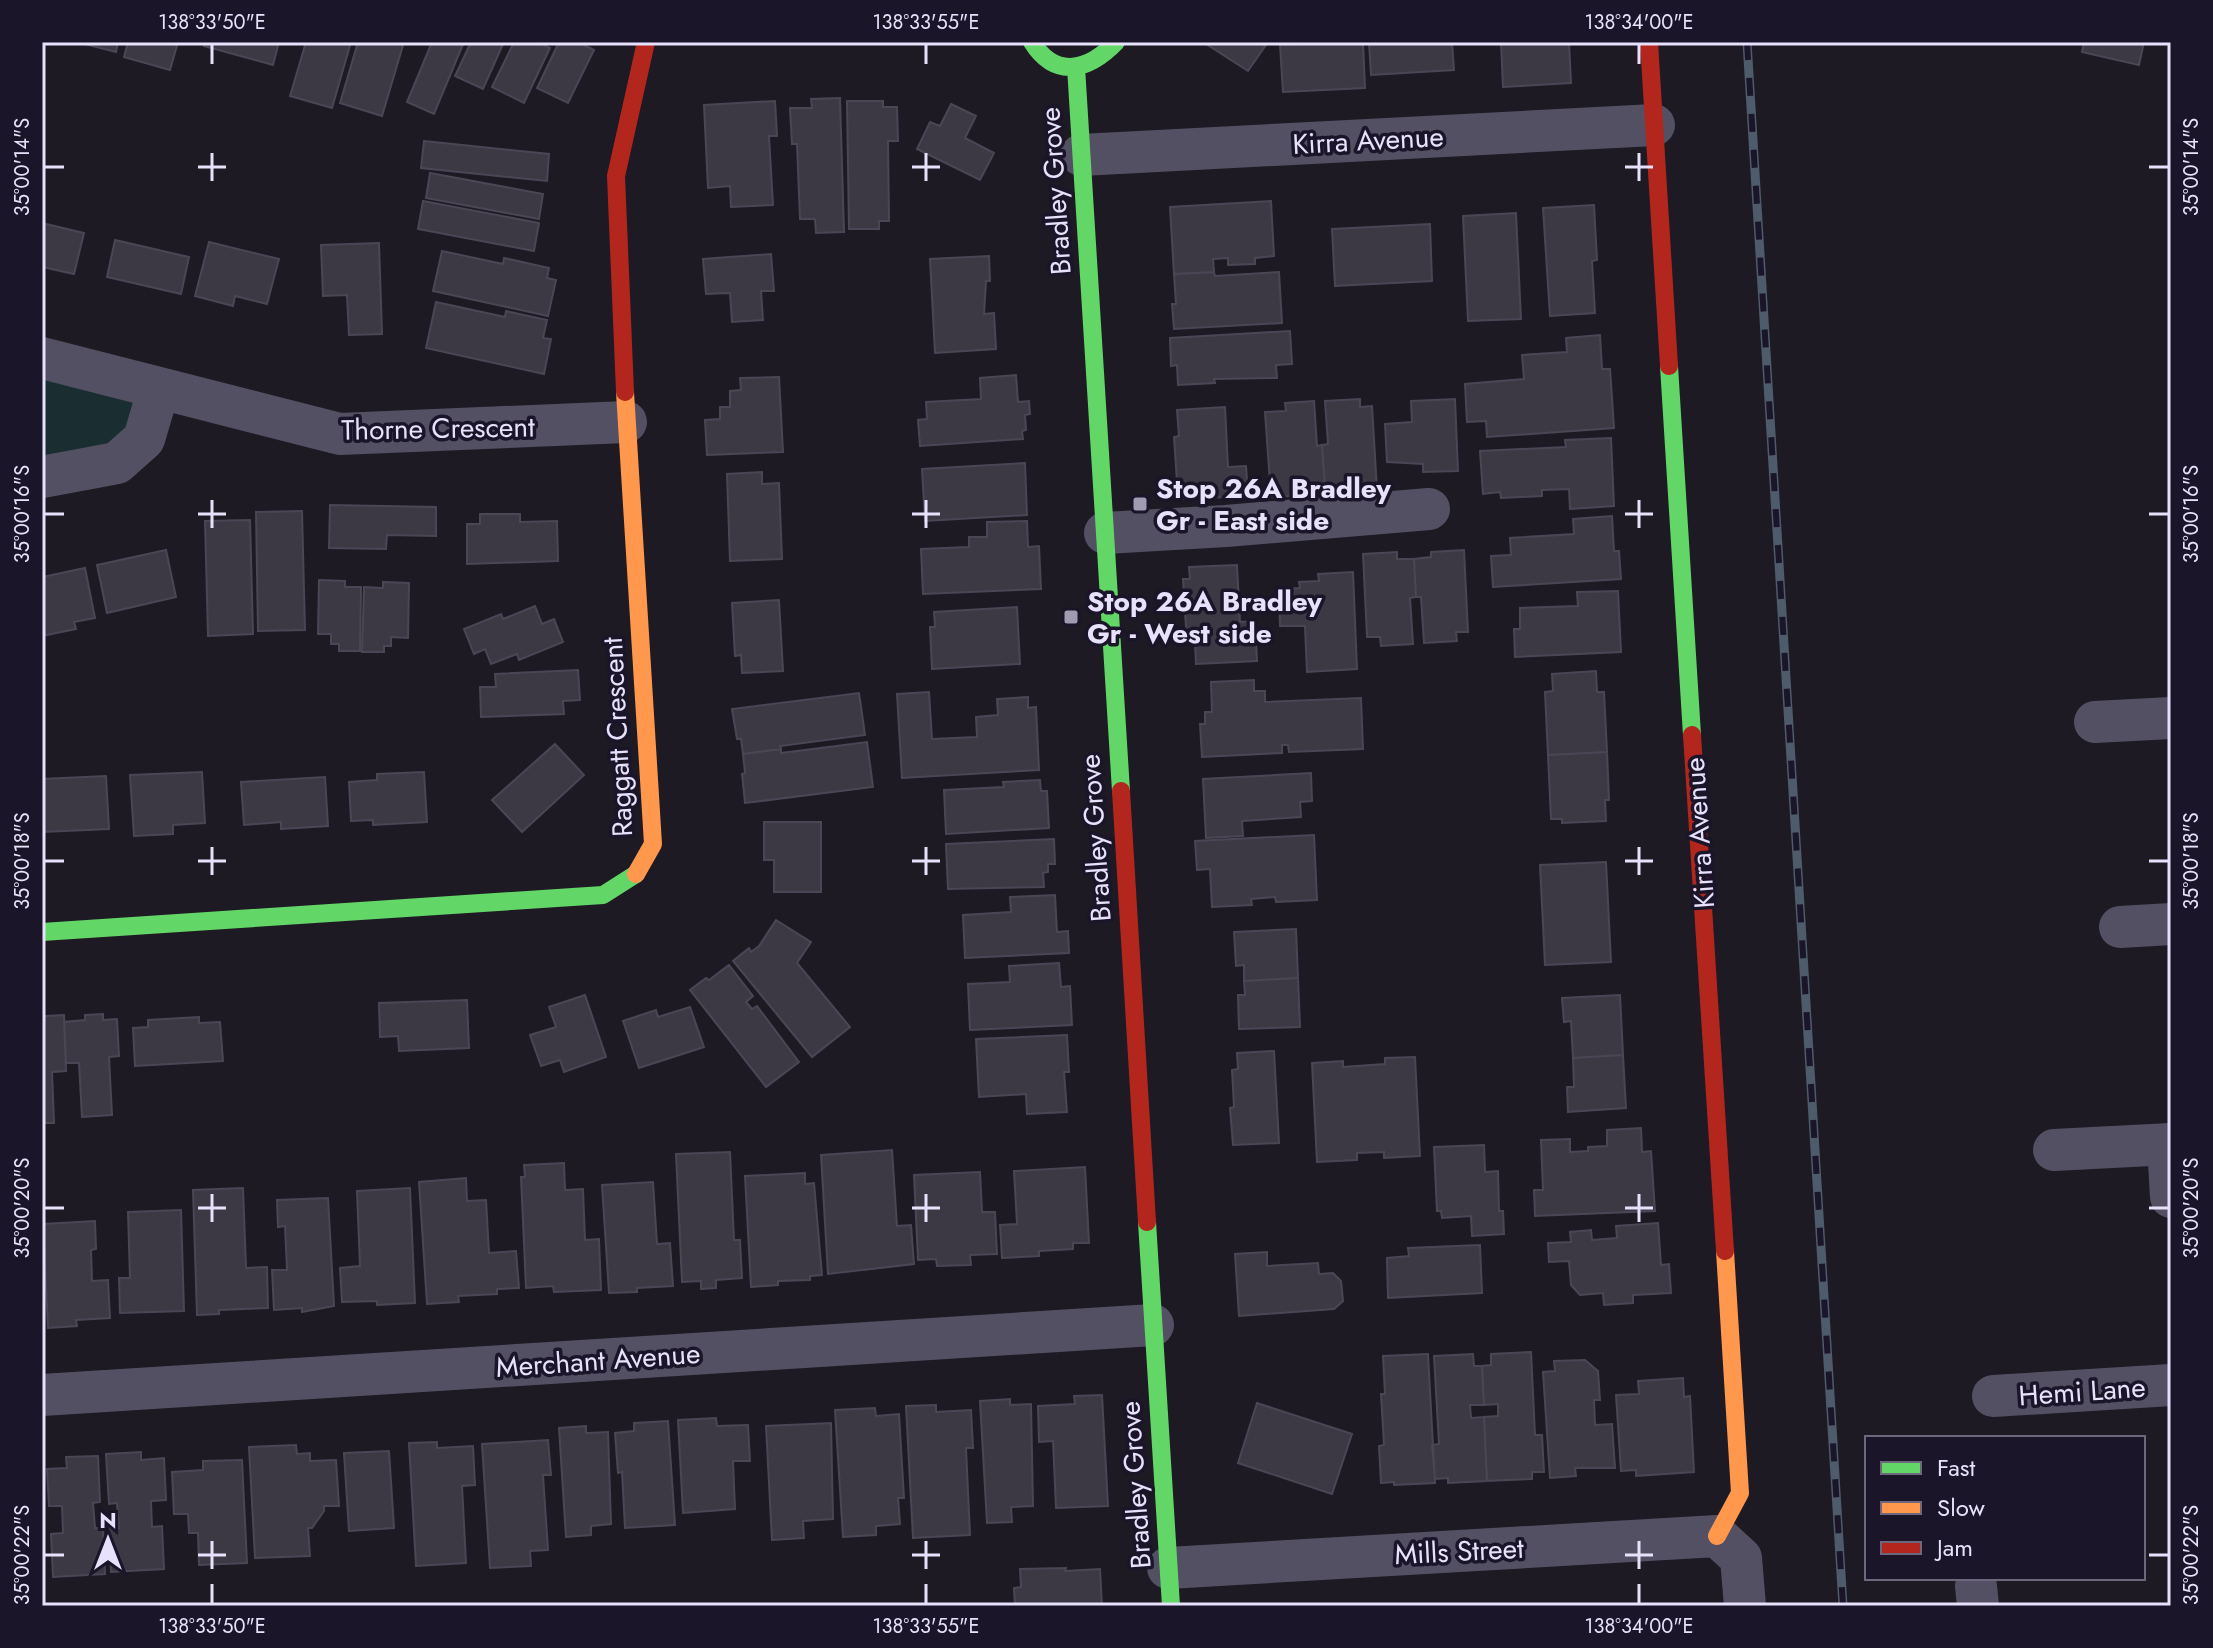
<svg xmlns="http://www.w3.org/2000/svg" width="2213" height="1648" viewBox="0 0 2213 1648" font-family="Jost,sans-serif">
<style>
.green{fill:#1a2e31}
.building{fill:#3c3945;stroke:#4b4656;stroke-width:2}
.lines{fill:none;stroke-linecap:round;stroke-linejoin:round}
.street{stroke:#535063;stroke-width:42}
.fast{stroke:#63d668;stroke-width:18}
.slow{stroke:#ff974d;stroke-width:18}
.jam{stroke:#b3261e;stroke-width:18}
.rail-casing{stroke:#4e5b6b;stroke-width:9}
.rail{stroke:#1b1529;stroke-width:6;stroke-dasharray:18;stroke-linecap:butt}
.ticks{fill:none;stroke:#e7e1fb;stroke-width:3}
.poi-dot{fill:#a09bb0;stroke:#1b1529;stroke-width:3}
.labels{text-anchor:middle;stroke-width:7;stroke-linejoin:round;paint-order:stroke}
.street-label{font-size:28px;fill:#e7e1fb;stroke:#1b1529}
.poi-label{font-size:28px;font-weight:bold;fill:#e7e1fb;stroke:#1b1529;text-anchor:start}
.neatline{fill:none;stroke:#e7e1fb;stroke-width:3}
.ticks-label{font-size:20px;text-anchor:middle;fill:#e7e1fb}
</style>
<rect width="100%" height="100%" fill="#1d1a24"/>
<path class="green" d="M42,368L141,393L130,429L113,452L42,463Z"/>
<path class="building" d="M77,42H118L116,52Z
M128,42H178L170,70L124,57Z
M205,42H279L273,65L204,46Z
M306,42H351L332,108L290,96Z
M358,42H404L382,116L340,103Z
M432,42H464L434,114L407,102Z
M471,42H504L483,89L455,76Z
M514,42H537L550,48L524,103L492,87Z
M559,42H578L594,50L568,103L537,88Z
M1203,42H1268L1248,71Z
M1363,42L1365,88L1283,92L1280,45Z
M1369,42H1452L1454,70L1371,75Z
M1501,42H1569L1571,83L1503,87Z
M2084,42H2144L2139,65L2082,52Z
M840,98L844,232L816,233L815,219H800L797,144H792L790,108H812L811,99Z
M775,101L777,136H769L773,205L731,207L730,186L708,188L704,105Z
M847,101H883V107H897L898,141H888L889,221H879V229H849Z
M951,104L976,116L965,138L994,153L980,180L917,149L930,122L940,126Z
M424,141L549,154L547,181L421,168Z
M430,173L543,194L539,219L426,198Z
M423,201L539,223L534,251L418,229Z
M1271,201L1274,256L1255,258V264L1228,265V258L1213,259L1214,272L1174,274L1170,207Z
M1594,205L1597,260L1592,261L1595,313L1550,316L1543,208Z
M1516,213L1521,319L1468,321L1463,216Z
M42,223L84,233L74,274L42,267Z
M1430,224L1432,281L1335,286L1332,229Z
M115,240L189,257L181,294L107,277Z
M209,242L279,259L267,304L235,296L233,306L195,296Z
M379,243L382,334L349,335L347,295L323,296L321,245Z
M442,251L503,264L504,258L549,268L547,278L556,280L548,316L433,291Z
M771,254L774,291H761L763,320L732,322L730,293L706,294L703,259Z
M989,256L990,281H986L984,314L994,313L996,349L935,353L930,259Z
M1214,272L1215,276L1279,272L1282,323L1174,329L1172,304H1176L1174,274Z
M436,302L505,317L506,311L547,320L543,338L551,339L544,374L426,348Z
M1290,331L1292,364L1276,365L1277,378L1214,379L1215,383L1178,385L1177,365L1171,366L1170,338Z
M1600,335L1602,369H1610L1614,428L1487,437L1486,421L1467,422L1465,384L1524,379L1522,355L1567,352L1566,338Z
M1016,375L1018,402L1029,401L1030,414L1025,415L1026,430L1022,431L1023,439L920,446L918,420L927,419L926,402L981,399L980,378Z
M779,377L783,452L707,455L705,420L720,419V407H730V391L741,390L740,378Z
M1360,399V407L1372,406L1377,490L1341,492V487H1325L1322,445L1328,444L1325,401Z
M1455,399L1458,471L1423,472V464L1387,462L1385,424L1412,422L1411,401Z
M1314,401L1317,446L1322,445L1325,487L1310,488V495L1271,497L1265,412L1286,411L1285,403Z
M1225,407L1228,467L1246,466L1248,496L1183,499L1182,482H1177L1174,437L1179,436L1177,410Z
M1611,438L1614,506L1570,509L1569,489L1542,490V496L1501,498L1500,492L1483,494L1480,451L1566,447L1565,440Z
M1025,463L1027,515L925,521L922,469Z
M762,472V484L779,483L782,559L730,561L727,474Z
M330,505L436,507V536L387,535L386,549L329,548Z
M302,511L305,630L258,631L256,512Z
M480,514H520V522L557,521L558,561L467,564V524H480Z
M1612,516L1614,551H1619L1621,579L1493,587L1491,556L1511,555L1510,538L1574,534L1573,519Z
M250,520L253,634L208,636L205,521Z
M1027,521L1028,547L1039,546L1041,589L923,594L921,549L969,547V537H987V522Z
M166,550L176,597L107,613L97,565Z
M1464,550L1468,632H1456L1457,641L1424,643L1421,597H1416L1414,559L1431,557V552Z
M1397,552V559H1414L1416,597L1410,598L1413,644L1381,646L1380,637H1367L1363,554Z
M1237,565L1240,622L1255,621L1257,661L1196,664L1195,642L1187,643L1183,579H1190L1189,567Z
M85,568L95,618L74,622L76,629L42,636V577Z
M1353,572L1357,669L1307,672L1305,626H1280L1279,589L1300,588L1299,582L1319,581L1318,574Z
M319,580L345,581V587H361L360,651H339V644H331V634H318Z
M383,582L409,583L408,638L391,637V646H384V652H362L364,587L383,588Z
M1618,591L1621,652L1515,657L1514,629H1520V608L1578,606L1577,592Z
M779,600L783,671L742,673L741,655L735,656L732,603Z
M535,606L542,624L554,619L563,642L519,660L517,654L491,664L485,649L474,654L464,629L501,614L503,619Z
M1017,607L1020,664L932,669L930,627H935L934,612Z
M578,670L580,700L563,701L564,714L481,717L480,687H496L495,674Z
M1596,671L1597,692H1604L1607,752L1548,755L1545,692L1553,691L1552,674Z
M1254,680V691H1265V702L1361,698L1363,749L1289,752L1288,745H1282V753L1202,757L1200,724H1205V712H1212L1211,682Z
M929,692L932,739L977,737L976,717L998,715L997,699L1028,697V708L1036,707L1039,770L902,778L897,694Z
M859,693L865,735L780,746L781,749L743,754L741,739H737L732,709Z
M867,742L873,787L745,803L742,774L745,773L743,754L781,749V753Z
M555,744L584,775L522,832L492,800Z
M1607,752L1609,800H1605L1606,821L1562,823V819H1551L1548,755Z
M202,772L205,823L173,825V834L134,836L130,775Z
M424,772L427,822L373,825V820L351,821L349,782L377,780V774Z
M1311,773L1312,801L1300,802L1301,817L1242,821L1243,836L1206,838L1203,779Z
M106,776L109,829L42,832V779Z
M325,777L328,826L281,829V822L244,825L241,782Z
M1040,780L1041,791H1047L1049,828L946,834L944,790L1004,787L1003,782Z
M764,822H821V892H774V860H764Z
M1314,835L1317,900L1276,902L1275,897L1251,899L1252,905L1212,907L1210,869L1197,870L1195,841Z
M1054,839L1055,864H1048V872L1043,873L1044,887L948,889L946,844Z
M1606,862L1611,962L1545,965L1540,865Z
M1055,895L1057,932L1068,931L1069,953L965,958L963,915L1011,912L1010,897Z
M776,920L811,942L797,963L850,1027L812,1057L733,961L749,948L751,952L759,946Z
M1296,929L1298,978L1244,981V965L1236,966L1234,932Z
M1059,963L1061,987L1070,986L1072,1025L970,1030L968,984L1010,982L1009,966Z
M729,965L753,996L746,1002L752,1009L757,1006L799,1062L766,1087L690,990L706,978L709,980Z
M1298,978L1300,1027L1239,1029L1238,995H1245L1244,981Z
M585,995L606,1057L564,1072L560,1060L541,1066L530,1035L556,1027L549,1007Z
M1620,995L1623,1055L1573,1058L1571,1021L1564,1022L1562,998Z
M467,1000L469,1048L399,1051L398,1036L380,1037L379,1003Z
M690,1007L704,1047L639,1068L623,1021L656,1010L658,1017Z
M103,1014V1020L117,1019L119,1056L109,1057L112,1115L82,1117L79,1063H66L64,1022L85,1020V1015Z
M64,1015L66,1071L52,1072L54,1123H42V1020H45V1016Z
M199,1017V1023L220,1022L223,1061L135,1066L133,1028L148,1027V1020Z
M1067,1035L1069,1072H1064L1067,1112L1027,1114L1026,1094L979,1097L976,1039Z
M1274,1051L1279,1143L1233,1145L1230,1108L1234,1107L1232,1070L1238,1069L1237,1053Z
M1623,1055L1626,1108L1568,1112L1567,1087H1574L1573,1058Z
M1415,1057L1420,1156L1384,1158V1152L1357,1153V1160L1317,1162L1312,1063L1343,1061V1067L1385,1064V1058Z
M1641,1128L1642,1152L1651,1151L1655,1211L1535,1216L1534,1190H1543L1541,1140L1570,1139V1152L1588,1151V1147L1607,1146V1130Z
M1484,1145L1485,1172L1498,1171L1499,1211H1503L1504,1234L1472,1236L1471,1216L1442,1218L1441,1211H1437L1434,1147Z
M892,1150L897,1226L911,1225L914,1264L828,1274L821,1155Z
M730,1152L734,1240H740L742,1278L716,1280V1288L701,1289V1281L682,1282L676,1154Z
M564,1163L565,1190L583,1189L585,1240L599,1239L601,1290L554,1292L553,1286L526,1288L521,1177H525L524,1165Z
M1085,1167L1089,1243H1073V1249L1039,1251V1256L1002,1258L1000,1225L1017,1224L1014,1171Z
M980,1172L982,1212H995L997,1254L970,1255L971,1265L937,1266L936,1259L918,1260L914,1175Z
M805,1173V1184L814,1183L822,1275L810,1276V1280L778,1281V1285L751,1287L745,1176Z
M466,1178L467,1201L486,1200L489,1253L516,1251L519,1288L497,1289V1294L458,1296L459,1302L427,1304L419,1182Z
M653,1182L657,1244L670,1243L673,1286L637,1288V1292L609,1293L602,1185Z
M243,1188L246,1268L267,1267L268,1308L219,1310V1314L197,1315L193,1190Z
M410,1188L415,1303L377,1305V1301L342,1302L340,1268L360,1266L357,1191Z
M328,1198L334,1306L302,1312V1308L274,1310L272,1270H287L285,1226L278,1227L277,1200Z
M181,1210L184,1311L120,1313L119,1278H130L128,1212Z
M95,1221L96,1249L91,1250L92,1281L108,1280L110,1318L76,1320L77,1326L48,1328L43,1224Z
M1658,1223L1661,1265L1669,1264L1671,1293L1633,1295V1303L1604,1305L1603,1293L1580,1295L1571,1285L1569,1261L1549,1262L1548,1243L1571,1242L1570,1232L1591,1230L1592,1240L1617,1238L1616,1226Z
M1480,1245L1482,1293L1388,1298L1387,1258L1409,1256L1408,1248Z
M1267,1252V1266L1318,1263L1319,1274L1333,1273L1341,1281L1343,1301L1334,1309L1239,1316L1235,1254Z
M1531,1352L1535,1435H1542L1544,1472H1532V1479L1487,1481L1484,1417L1498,1416V1404L1484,1405L1482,1366L1491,1365V1354Z
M1428,1354L1435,1483L1394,1485V1482L1381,1483L1379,1446L1384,1445L1381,1394H1385L1383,1356Z
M1473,1354L1474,1366H1482L1484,1405H1470L1471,1418L1484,1417L1487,1481L1448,1483V1478L1435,1479L1432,1445L1439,1444L1434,1356Z
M1585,1360L1598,1371L1600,1400H1594L1595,1425L1612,1424L1615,1468H1575L1576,1476L1550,1478L1543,1372L1555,1371L1554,1361Z
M1683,1378L1684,1397L1690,1396L1694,1472L1636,1476V1470L1621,1471L1616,1395L1639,1394L1638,1381Z
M1102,1395L1108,1506L1056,1508L1053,1441L1039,1442L1038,1406L1075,1404L1074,1396Z
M1010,1399V1405L1031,1404L1033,1506L1011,1507L1012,1522L987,1523L980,1401Z
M1257,1403L1352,1434L1332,1494L1238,1463Z
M936,1405V1412L971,1410L973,1448H966L970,1535L913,1538L906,1406Z
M875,1408L876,1416L899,1414L904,1498H898L900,1524L876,1526V1535L843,1537L835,1410Z
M716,1418L717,1426L748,1425L750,1461H733L735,1509L683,1513L678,1420Z
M668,1421L675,1525L625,1528L622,1472L618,1473L615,1433L634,1431V1423Z
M831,1423L833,1519L803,1521L804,1538L772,1540L766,1426Z
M586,1426V1433L608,1432L611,1524L591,1526V1535L566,1537L559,1428Z
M548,1440L551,1475H543L548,1550L530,1551L531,1566L490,1568L482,1444Z
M437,1442V1448L473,1446L475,1485L462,1486L466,1563L416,1566L409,1443Z
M296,1445L297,1454L310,1453V1461L336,1460L339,1506H324V1511L312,1528H308L310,1556L255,1558L249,1447Z
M389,1451L394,1528L349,1531L344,1453Z
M141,1452V1460L164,1458L166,1500L151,1501L152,1527L162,1526L164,1569L111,1572L109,1528H119L117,1503L109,1504L106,1454Z
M98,1456L100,1502L93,1503L95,1528H103L105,1574L53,1577L51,1534L63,1533L62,1506H49L47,1469L67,1468L66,1457Z
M242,1460L247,1563L199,1565L198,1533H189L188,1514H174L172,1472L203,1470V1461Z
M1066,1568L1065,1571L1100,1569L1102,1606H1015L1014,1588L1021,1587L1020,1569Z"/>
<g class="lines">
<path class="street" d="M1081,155L1654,125
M42,358L340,434L626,422
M42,477L117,463L144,439L159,388
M1105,533L1226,526L1429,509
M2095,722L2171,718
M2120,927L2171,924
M2168,1144L2171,1197
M2054,1150L2171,1144
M42,1395L1153,1325
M1993,1396L2171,1385
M1168,1568L1717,1536L1741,1558L1745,1606
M1976,1586L1978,1606"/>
<path class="fast" d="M1032,42C1056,80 1089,70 1116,42
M1076,67L1121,791
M1669,366L1692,735
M42,932L603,895L636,874
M1147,1222L1171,1606"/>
<path class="slow" d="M625,392L653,844L636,874
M1717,1536L1740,1493L1725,1251"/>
<path class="jam" d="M1649,42L1669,366
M625,392L616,176L646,42
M1692,735L1725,1251
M1121,791L1147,1222"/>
<g class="rail-casing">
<path id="rail" d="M1747,42L1843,1606"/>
</g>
<use href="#rail" class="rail"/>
</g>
<path class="ticks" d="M212,44V64M926,44V64M1639,44V64M212,153V181M926,153V181M1639,153V181M44,167H64M198,167H226M912,167H940M1625,167H1653M2149,167H2169M212,500V528M926,500V528M1639,500V528M44,514H64M198,514H226M912,514H940M1625,514H1653M2149,514H2169M212,847V875M926,847V875M1639,847V875M44,861H64M198,861H226M912,861H940M1625,861H1653M2149,861H2169M212,1194V1222M926,1194V1222M1639,1194V1222M44,1208H64M198,1208H226M912,1208H940M1625,1208H1653M2149,1208H2169M212,1541V1569M926,1541V1569M1639,1541V1569M44,1555H64M198,1555H226M912,1555H940M1625,1555H1653M2149,1555H2169M212,1584V1604M926,1584V1604M1639,1584V1604"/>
<g class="poi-dot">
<rect x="1132" y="496" width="16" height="16" rx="4"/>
<rect x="1063" y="609" width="16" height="16" rx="4"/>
</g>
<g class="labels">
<g class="street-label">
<text transform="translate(1368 140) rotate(-3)" y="10">Kirra Avenue</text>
<text transform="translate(1055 191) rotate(-94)" y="10">Bradley Grove</text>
<text transform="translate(438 428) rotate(-1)" y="10">Thorne Crescent</text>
<text transform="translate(617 737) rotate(-93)" y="10">Raggatt Crescent</text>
<text transform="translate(1699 833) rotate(-94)" y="10">Kirra Avenue</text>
<text transform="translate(1095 838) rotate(-94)" y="10">Bradley Grove</text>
<text transform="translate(598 1360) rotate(-4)" y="10">Merchant Avenue</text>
<text transform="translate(2082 1391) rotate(-4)" y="10">Hemi Lane</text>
<text transform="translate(1135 1485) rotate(-94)" y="10">Bradley Grove</text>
<text transform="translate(1459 1551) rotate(-3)" y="10">Mills Street</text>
</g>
<g class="poi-label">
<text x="1156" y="498">Stop 26A Bradley<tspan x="1156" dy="32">Gr - East side</tspan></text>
<text x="1087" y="611">Stop 26A Bradley<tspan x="1087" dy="32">Gr - West side</tspan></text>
</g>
</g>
<rect width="2213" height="1648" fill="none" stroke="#1b1529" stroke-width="88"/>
<rect x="1865" y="1436" width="280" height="144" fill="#1b1529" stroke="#6d677d" stroke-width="2"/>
<rect x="1881" y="1462" width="40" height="12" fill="#63d668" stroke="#6d677d" stroke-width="2"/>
<text x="1937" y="1476" font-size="24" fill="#e7e1fb">Fast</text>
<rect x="1881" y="1502" width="40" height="12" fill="#ff974d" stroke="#6d677d" stroke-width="2"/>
<text x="1937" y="1516" font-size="24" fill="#e7e1fb">Slow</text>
<rect x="1881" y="1542" width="40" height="12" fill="#b3261e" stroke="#6d677d" stroke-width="2"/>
<text x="1937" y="1556" font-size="24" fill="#e7e1fb">Jam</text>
<g transform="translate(108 1540)" stroke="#1b1529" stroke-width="6" paint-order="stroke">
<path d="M0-6L14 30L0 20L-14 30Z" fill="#e7e1fb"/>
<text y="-12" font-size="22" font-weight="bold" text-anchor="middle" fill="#e7e1fb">N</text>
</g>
<rect x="44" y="44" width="2125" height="1560" class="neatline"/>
<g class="ticks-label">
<text x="212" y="29">138°33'50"E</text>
<text x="926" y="29">138°33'55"E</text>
<text x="1639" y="29">138°34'00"E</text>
<text transform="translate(22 167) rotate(-90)" y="7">35°00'14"S</text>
<text transform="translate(2191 167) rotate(-90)" y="7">35°00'14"S</text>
<text transform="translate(22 514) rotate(-90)" y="7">35°00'16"S</text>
<text transform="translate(2191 514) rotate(-90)" y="7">35°00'16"S</text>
<text transform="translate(22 861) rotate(-90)" y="7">35°00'18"S</text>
<text transform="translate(2191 861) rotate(-90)" y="7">35°00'18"S</text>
<text transform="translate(22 1208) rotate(-90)" y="7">35°00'20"S</text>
<text transform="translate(2191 1208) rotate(-90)" y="7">35°00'20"S</text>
<text transform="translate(22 1555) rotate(-90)" y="7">35°00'22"S</text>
<text transform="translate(2191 1555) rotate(-90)" y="7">35°00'22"S</text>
<text x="212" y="1633">138°33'50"E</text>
<text x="926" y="1633">138°33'55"E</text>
<text x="1639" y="1633">138°34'00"E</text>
</g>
</svg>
